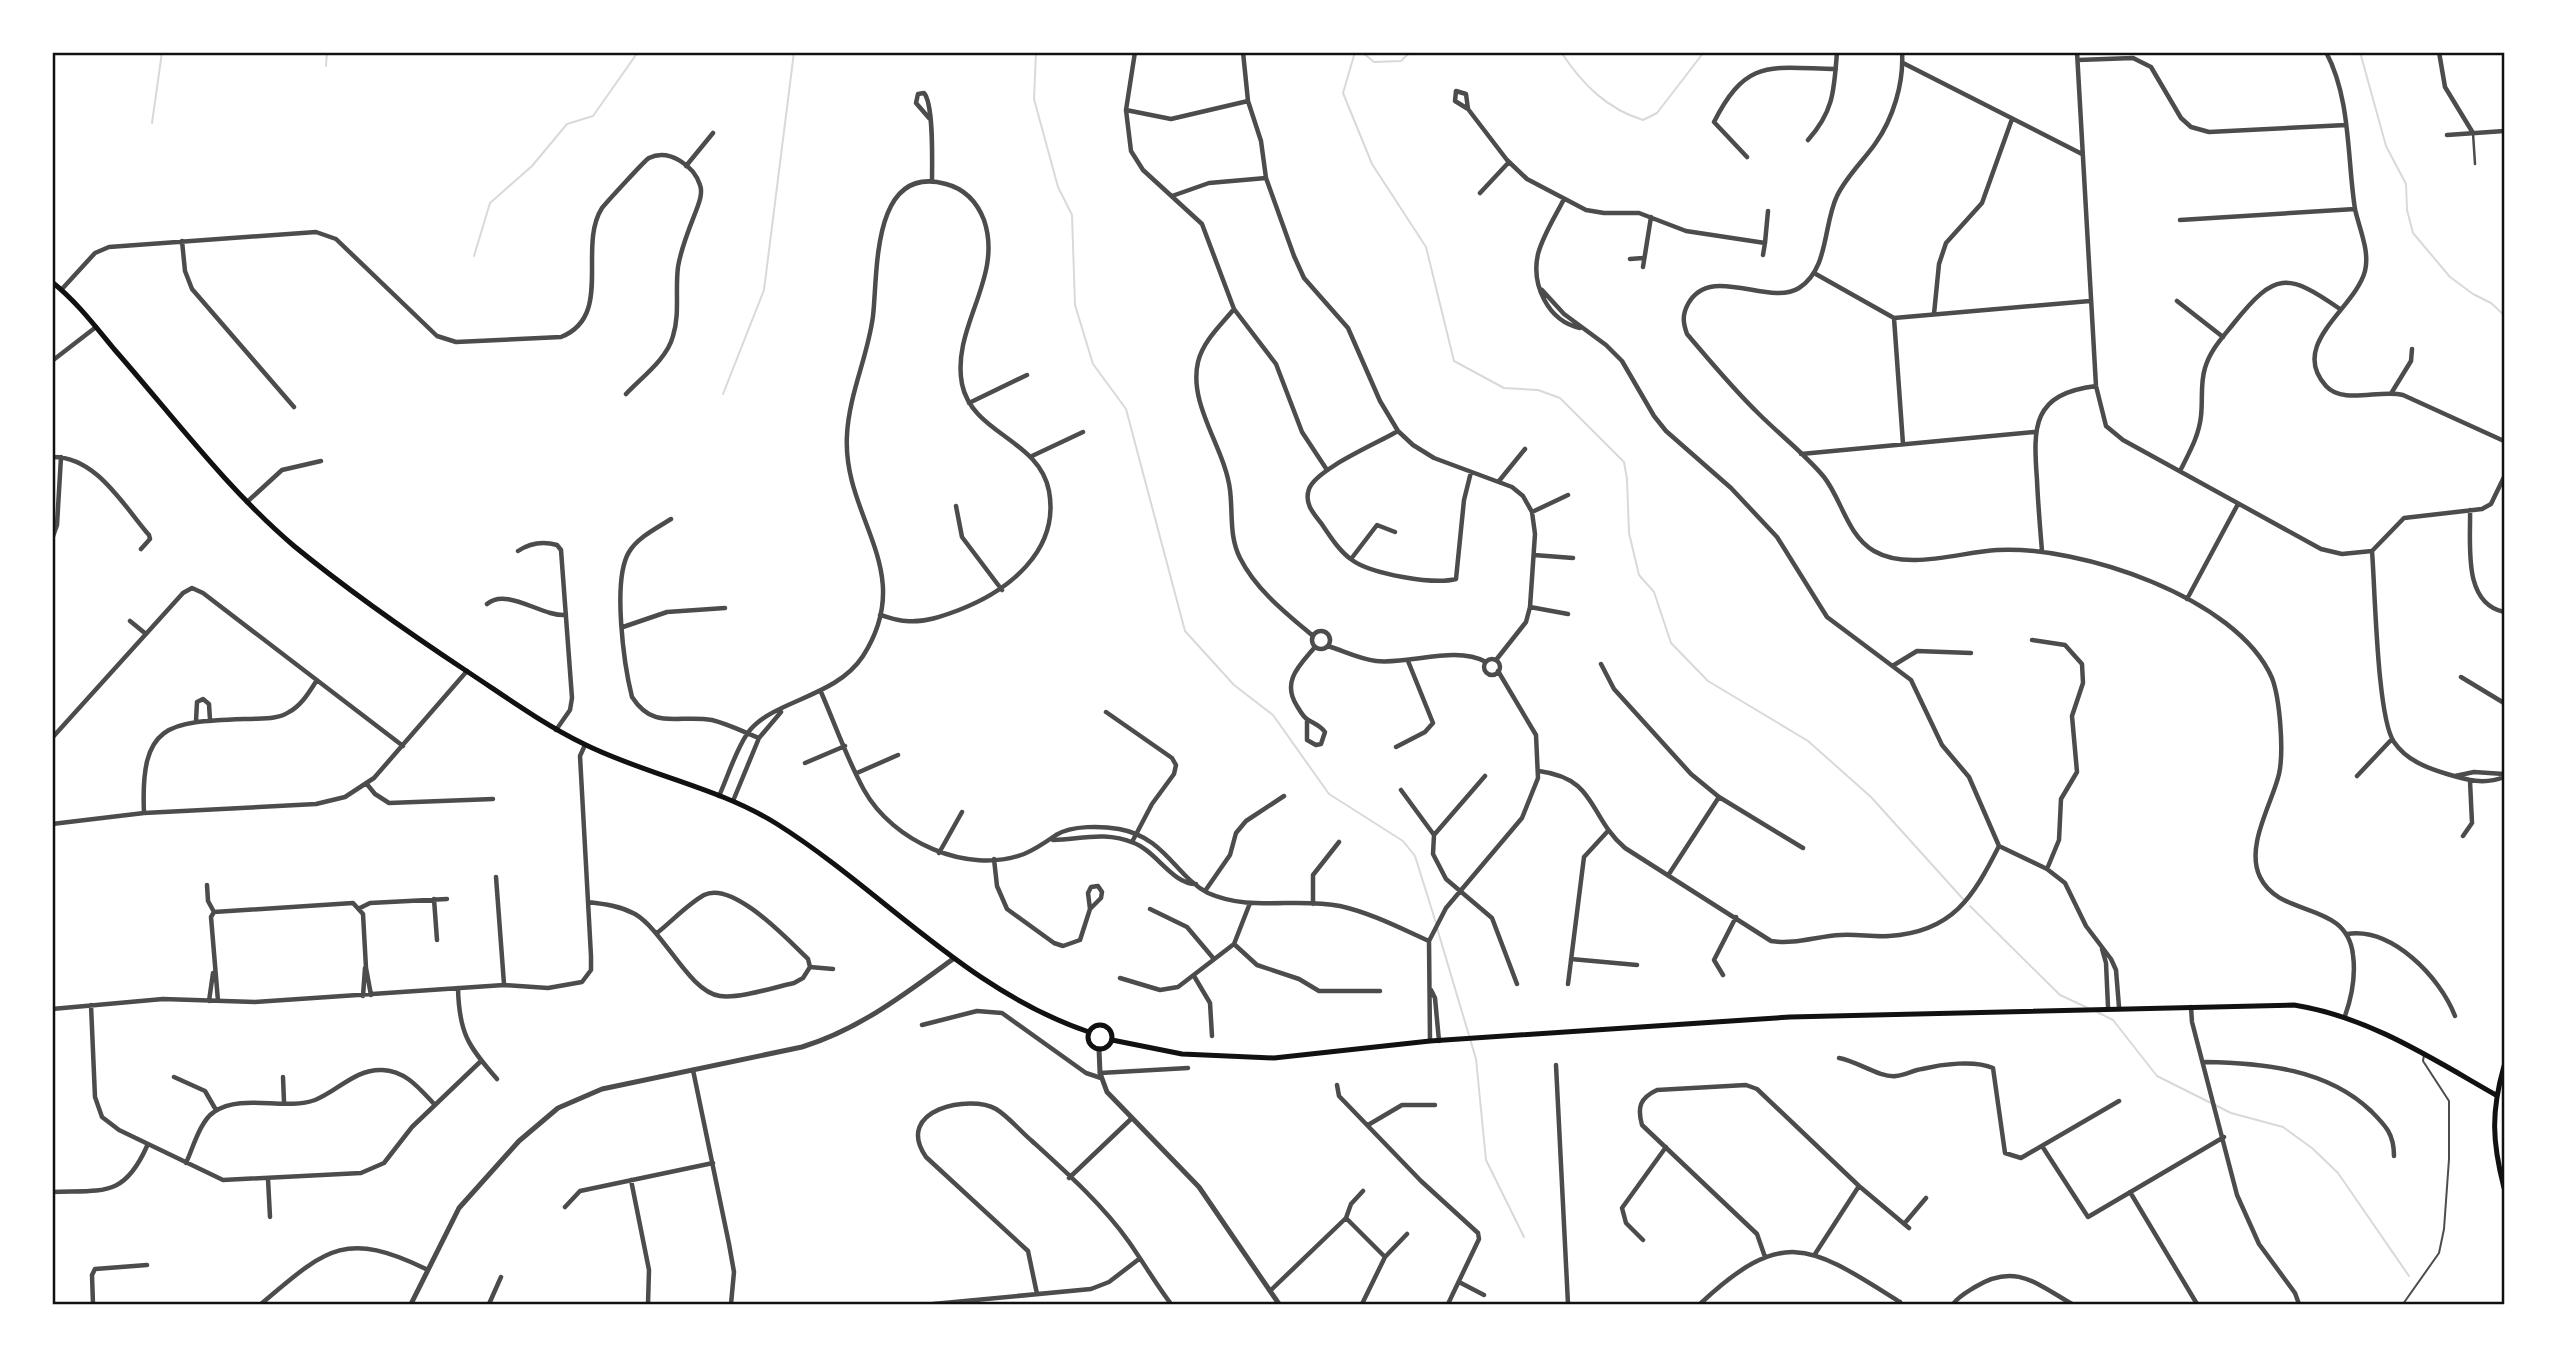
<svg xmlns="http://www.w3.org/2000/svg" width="2557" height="1357" viewBox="0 0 2557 1357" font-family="'Titillium Web',sans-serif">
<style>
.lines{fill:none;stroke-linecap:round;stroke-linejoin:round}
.stream{stroke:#d9d9d9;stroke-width:2}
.service{stroke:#4c4c4c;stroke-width:2}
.pedestrian{stroke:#4c4c4c;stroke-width:2.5}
.minor{stroke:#4c4c4c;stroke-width:4.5}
.tertiary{stroke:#4c4c4c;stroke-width:5}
.secondary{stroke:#111;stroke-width:5}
.neatline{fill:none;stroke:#111;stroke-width:2.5}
</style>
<rect width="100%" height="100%" fill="#fff"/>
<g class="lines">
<path class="stream" d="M1036,52L1034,99L1058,187L1072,215L1075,305L1093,364L1126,409L1185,631L1234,685L1273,715L1329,794L1403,841L1415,856L1436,923
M1355,52L1343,93L1372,164L1426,247L1454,361L1504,388L1538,390L1560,398L1624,462L1627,479L1629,533L1639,575L1654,592L1671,643L1708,681L1808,741L1871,797L1963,899
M1362,52L1374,62L1401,61L1410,52
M1561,52C1582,84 1607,109 1643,120L1657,113L1704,52
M2360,52L2386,146L2406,184L2407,210L2413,233L2450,277L2473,294L2491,303L2504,315
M326,66L327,52
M152,123L162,52
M474,256L490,203L532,166L567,124L593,116L638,52
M723,394L764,290L794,52
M1970,906L2060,995L2088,1008
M1437,928L1476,1059L1486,1160L1524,1237
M2097,1012L2113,1020L2157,1076L2231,1113L2283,1127L2312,1148L2338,1173L2409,1276"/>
<path class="service" d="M2403,1304L2439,1253L2444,1229L2449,1159V1101L2423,1061L2424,1055"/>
<path class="pedestrian" d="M2473,133L2475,164"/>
<path class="minor" d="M1135,52L1126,110L1131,151L1143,170L1202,224L1234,309L1276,364L1302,432L1327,470
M1243,52L1248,101L1261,141L1266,178L1294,256L1304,278L1348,328L1380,401L1398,431L1413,445L1434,458L1512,487L1523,496L1532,512L1535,534L1530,607L1526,622L1496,660
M1902,52C1904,83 1893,119 1875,144C1863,161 1846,177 1837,196C1823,225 1829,269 1799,288C1769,307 1710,263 1688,304C1682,315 1683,323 1687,334C1710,361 1733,389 1759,414C1780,435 1805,454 1824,477C1842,500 1847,535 1874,551C1908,571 1960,552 1997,550C2078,545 2237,597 2272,678C2280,699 2284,752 2279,774C2272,804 2245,846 2260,877C2280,919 2347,900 2353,955C2356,977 2352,996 2345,1016
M2077,52L2096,386L2106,426L2123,440L2321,549L2342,554L2372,551L2404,518L2482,509L2491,504L2504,477
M2326,52C2351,99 2347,158 2355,209C2359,228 2370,251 2365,271C2355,309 2288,344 2326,386C2343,405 2380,389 2403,395L2504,441
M2439,52L2445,87L2473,133
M2078,60L2133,58L2151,67L2181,118L2191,127L2209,132L2346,125
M1903,63L2082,154
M1468,109L1466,94L1456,91L1455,101L1468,109L1507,160L1527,179L1586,210L1604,213H1639L1686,231L1765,243L1768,211
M1126,110L1171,119L1248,101
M929,118L916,103L918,94L924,93C934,104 932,164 932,181
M2447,135L2504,131
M1808,140C1834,111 1834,90 1837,52
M1747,157L1714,122C1747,57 1771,68 1836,69
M686,166L713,133
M1480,193L1509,162
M1172,196L1209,183L1266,178
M1564,199C1555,217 1543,235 1538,254C1531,285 1548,321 1580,328
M2180,220L2355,209
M182,241L185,271L192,289L294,407
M1763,255L1765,243
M1630,259L1643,258
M1643,267L1651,217
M1814,273L1894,318L1903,444
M62,289L95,253L109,247L316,232L336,239L437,336L456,342L561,337C614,316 577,247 602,208C606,203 646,159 649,158C669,148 694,166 700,185C703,193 699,203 696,211C689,229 681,248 678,267C675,290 680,314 673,336C667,359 642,377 626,394
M1542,290L1564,314L1606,345L1622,361L1654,416L1666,431L1731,488L1777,537L1827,617L1911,680L1942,745L1969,777L1999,846L2047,869L2065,883L2086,926L2111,959L2116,970L2119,1007
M2177,301L2223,337
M1234,309C1221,325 1203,341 1198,362C1188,405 1225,448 1230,490C1233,514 1229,536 1240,558C1256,590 1287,614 1313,636
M1934,314L1939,264L1946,243L1982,203L2012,119
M1894,318L2090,301
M52,361L96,327
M2392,392L2411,361L2412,349
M969,403L1027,375
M1398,431C1378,443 1316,469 1309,489C1304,503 1313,513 1321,523C1330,536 1339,551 1352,560C1371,574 1434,585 1456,579L1464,500L1471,472
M1801,454L2034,432
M1032,456L1083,432
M52,457C96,456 123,505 149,535L150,539L141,549
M2180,471C2189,453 2199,436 2201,416C2203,399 2200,384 2205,368C2210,350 2223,337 2234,323C2275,272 2287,272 2340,309
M1499,481L1525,449
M247,502L282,470L321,461
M956,506L962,537L1002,590
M2470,510C2471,544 2462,603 2504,612
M1532,512L1568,495
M671,519C657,528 638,537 629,552C612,580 624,665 632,697C654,731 678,714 712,720C728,724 744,732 759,738
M52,539L57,525L61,457
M518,551C530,543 543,541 557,545L561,550L572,698L570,710L556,730
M2042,551C2040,527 2038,504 2037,480C2033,426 2032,394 2096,386
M2372,551C2375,587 2377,718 2394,742C2406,760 2427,768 2447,774C2467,780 2484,785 2504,777
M1534,555L1573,558
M1351,559L1377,525L1395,532
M2187,599L2238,504
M487,604C507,587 542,617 566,615
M1530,607L1568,614
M130,621L146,634
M623,627L667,612L725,608
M1312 640a9 9 0 1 1 18 0a9 9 0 1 1-18 0Z
M2032,640L2065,645L2082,664L2083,683L2072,716L2077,772L2061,799L2059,840L2047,869
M1328,646C1344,651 1359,659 1376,661C1410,665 1455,645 1486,662
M1484 667a8 8 0 1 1 16 0a8 8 0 1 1-16 0Z
M1601,664L1614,689L1691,774L1719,797L1803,848
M1894,665L1917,651L1971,653
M2461,677L2504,703
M821,692C835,724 847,759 864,790C893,842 967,875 1024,854C1036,849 1046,842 1056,835C1072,825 1102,826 1119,829C1165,837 1176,877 1208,893C1250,912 1296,897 1340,906C1371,913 1400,928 1429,941
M1106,712L1172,758L1176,765L1174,774L1152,804L1132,842
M1307,719V740L1316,745L1321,744L1325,732C1319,724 1314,724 1307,719C1303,717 1299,709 1297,706C1281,681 1300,665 1315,647
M196,721L197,702L203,699L209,704L210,720
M52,738L183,593L192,588L203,593L403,746
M1396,747L1425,732L1433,723L1408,661
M805,763L845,746
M1539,771C1598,779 1587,815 1625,848L1771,941C1795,945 1817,936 1841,935C1857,934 1873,937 1889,936C1953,932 1973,897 1999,846
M857,773L898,755
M1485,776L1434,835L1433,854L1446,879L1492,918L1517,984
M2357,776L2392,739
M2455,776L2474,772L2504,774
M366,783L375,794L389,803L493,799
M1401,790L1434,835
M719,796C728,776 735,752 747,734C770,700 835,699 863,656C918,570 842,518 847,435C849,394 868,356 873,316C878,274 871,163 946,184C965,189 977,202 984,220C1004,278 951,327 962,384C972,434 1039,439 1049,491C1060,551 1008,591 959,610C943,616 924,623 906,621C898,621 888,617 880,615
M733,801L759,738L781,712
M144,813C140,722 168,722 247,719C261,718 277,720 289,712C302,705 309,692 317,680
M52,824L144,813L316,804L345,797L374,778L467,671
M2463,836L2472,823L2470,781
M1053,840C1082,839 1105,831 1134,843C1156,851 1172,884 1196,884
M939,853L962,812
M994,859L997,886L1007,909L1054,943L1063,946L1080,940L1090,909L1088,893L1091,887L1098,886L1102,892L1101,898L1090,909
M1669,874L1719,797
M496,877L504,984
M207,885L208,901L214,912
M1205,891L1230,855L1236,833L1246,821L1284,796
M434,899L437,940
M588,902C605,904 620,906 635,914C664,931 689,992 720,996C739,999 775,987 794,983L803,978L810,967L808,959C789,941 733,880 704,895C688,904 672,921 657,933
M1313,904V875L1339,842
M360,908L370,903L447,899
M1150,909L1187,927L1214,959
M2347,934C2392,927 2440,977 2455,1016
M1234,944L1257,965L1299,979L1319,991H1380
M2102,949L2106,963L2108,1007
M1571,959L1637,965
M810,967L833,969
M1723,975L1714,960L1736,917
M1194,976L1210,1003L1212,1036
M1120,978L1160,990L1178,987L1234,944L1250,903
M1568,984L1584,857L1607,832
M458,988C459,1033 468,1046 497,1079
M1431,990L1435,998L1439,1041
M363,996L365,968
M209,1001L213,973
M218,1001L211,917L214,912L353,903L363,914L366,968L371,995
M91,1005L95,1097L102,1117L119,1130L223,1180L361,1173L384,1163L412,1127L481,1061
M2191,1007L2192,1022L2237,1195L2259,1244L2295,1293L2299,1304
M52,1009L163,999L255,1002L504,985L548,988L582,982L591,970V956L580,756L585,745
M922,1025L977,1011L1002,1013L1086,1073L1101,1078
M1430,1041L1429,941L1446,908L1522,818L1538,778L1536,735L1498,671
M1839,1058C1857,1061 1880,1078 1896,1076C1905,1075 1914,1070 1922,1069C1942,1064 1975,1060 1993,1068L2005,1153L2021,1158L2119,1101
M2205,1062C2264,1063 2327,1069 2371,1111C2386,1126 2394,1134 2394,1156
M1556,1065L1568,1304
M693,1070L729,1244L734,1272L731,1304
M1100,1073L1188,1068
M174,1077L205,1091L216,1110
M283,1077L284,1102
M1337,1085L1339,1096L1421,1181L1478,1233L1479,1239L1448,1304
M1368,1125L1402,1105H1435
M2042,1146L2088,1217L2224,1137
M186,1163C193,1148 200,1121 214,1112C242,1093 284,1111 315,1100C338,1091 355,1069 382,1070C406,1071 419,1088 434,1104
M1069,1178L1132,1118
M268,1179L270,1217
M631,1180L649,1270L648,1304
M52,1192C103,1190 124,1198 147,1146
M2130,1192L2197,1304
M565,1207L580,1191L713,1163
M1346,1218L1351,1204L1363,1191
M1904,1224L1926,1198
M1643,1240L1626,1223L1622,1208L1666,1147
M1815,1254L1859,1186
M1385,1257L1407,1234
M1765,1257L1757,1234L1642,1125C1637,1107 1640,1098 1657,1090L1746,1085L1757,1089L1859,1186L1909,1228
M1459,1282L1484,1295
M1270,1291L1346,1218L1385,1257L1362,1304
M1037,1294L1028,1251L926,1157C893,1109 971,1094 996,1109C1009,1117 1020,1131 1032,1141C1065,1171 1103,1205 1129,1242C1143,1262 1156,1284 1171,1304
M93,1304L92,1275L95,1269L147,1265
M261,1304C325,1250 344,1229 426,1269
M489,1304L501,1277
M933,1304L1091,1289L1109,1282L1139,1259
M1700,1304C1785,1224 1812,1247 1900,1302
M1953,1304C1959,1296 1967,1292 1975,1287C2015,1262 2037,1284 2072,1304"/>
<path class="tertiary" d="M1099,1049L1100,1073L1107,1092L1199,1187L1279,1304
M411,1304L459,1208L519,1141L558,1108L602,1089L802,1047C860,1029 905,994 953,959"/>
<path class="secondary" d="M52,282C76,301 95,326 114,349C172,415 227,489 294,546C349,591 409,633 468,672C506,697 543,724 584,744C646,775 718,787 777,824C883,891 967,991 1089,1032
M1088 1037a12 12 0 1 1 24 0a12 12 0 1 1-24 0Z
M1112,1040L1182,1054L1274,1058L1430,1041L1790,1017L2294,1005C2369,1017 2431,1058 2496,1095
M2504,1066C2491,1112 2492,1141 2504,1188"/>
</g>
<rect width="2557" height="1357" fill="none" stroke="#ffffff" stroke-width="108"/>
<rect x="54" y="54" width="2449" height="1249" class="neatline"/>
</svg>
